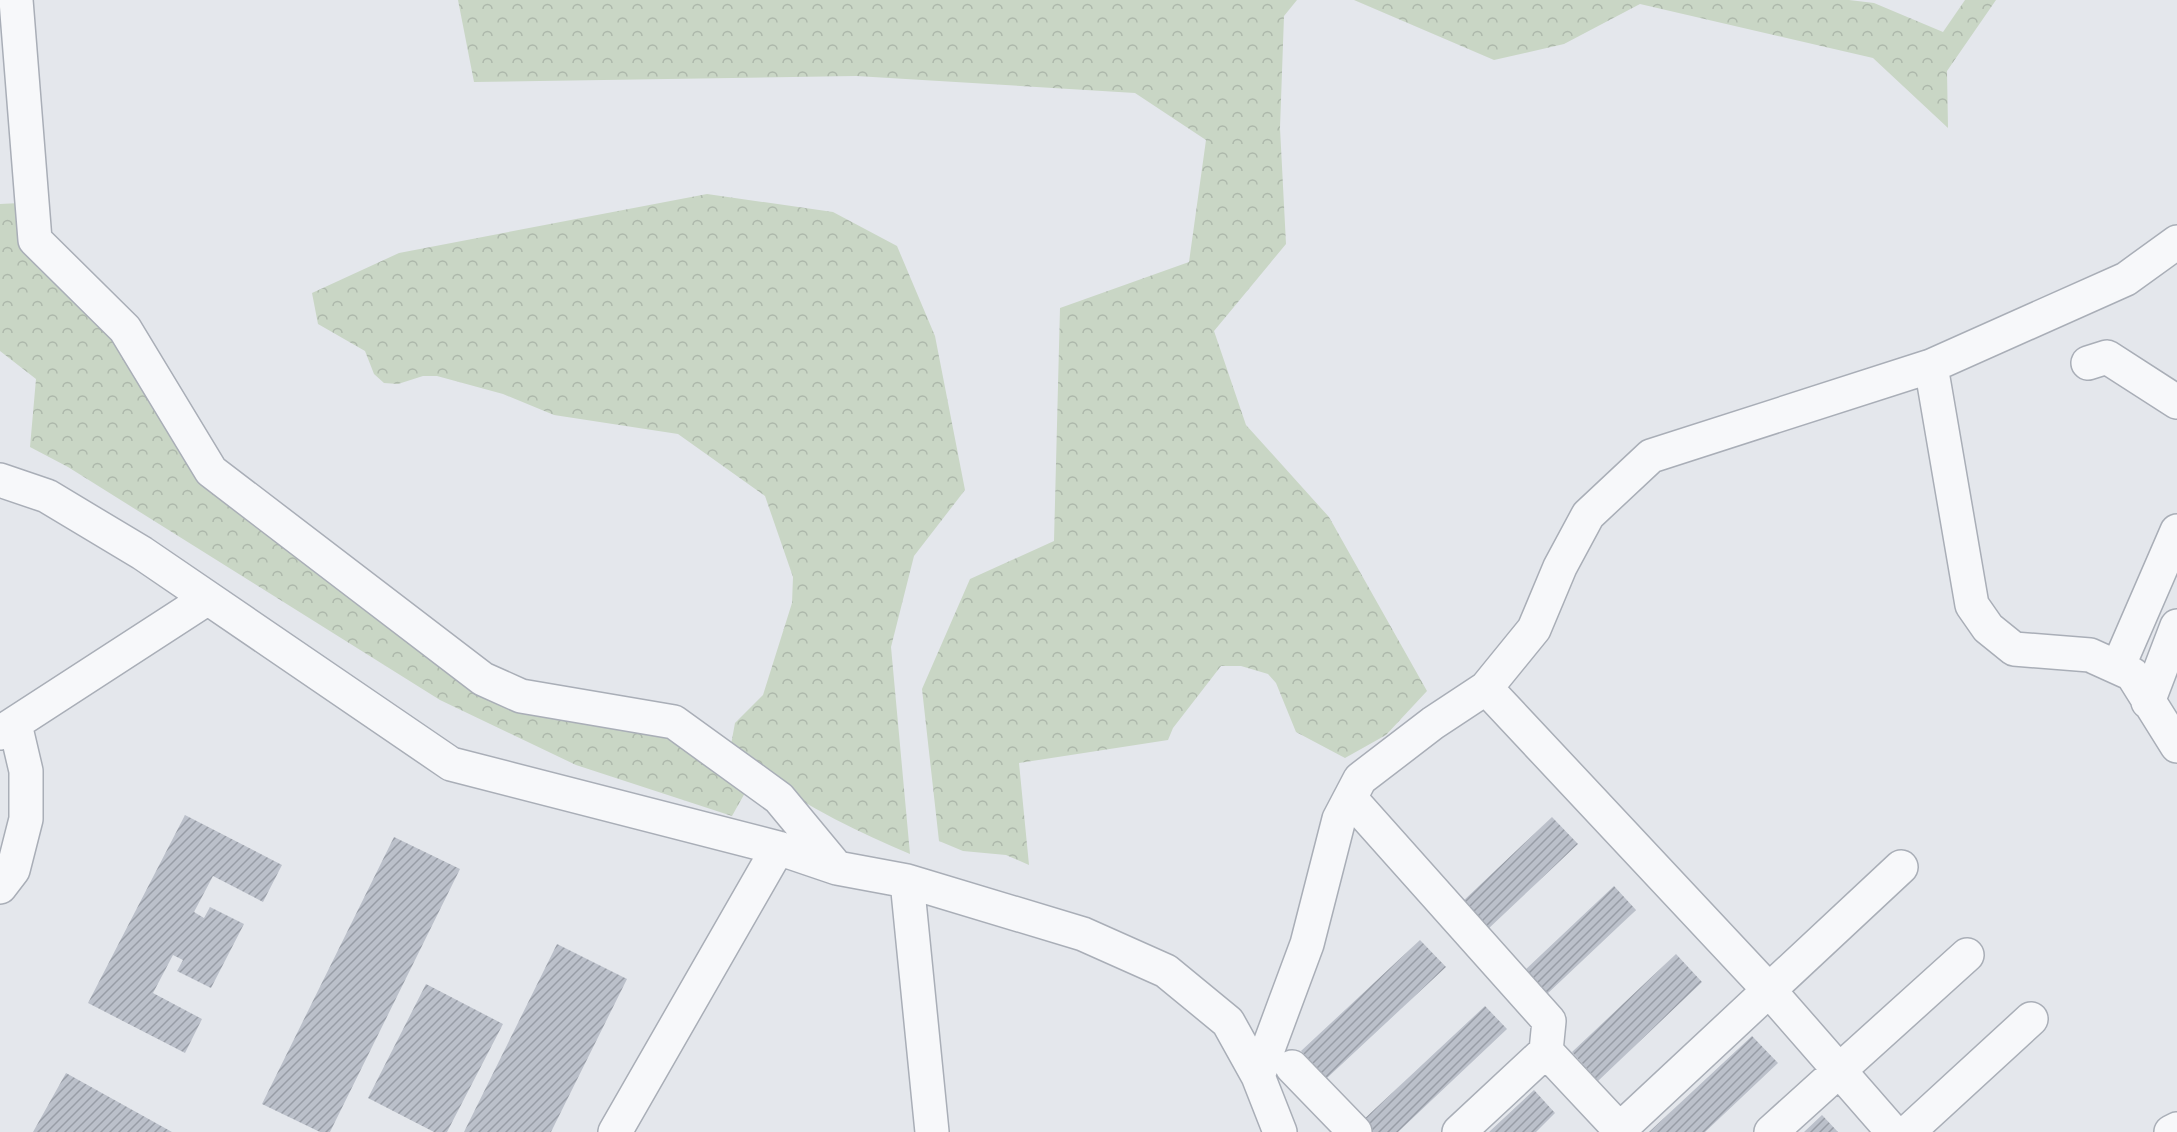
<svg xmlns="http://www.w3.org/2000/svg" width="2177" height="1132" viewBox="0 0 2177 1132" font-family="Helvetica,sans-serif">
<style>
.forest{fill:url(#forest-crowns)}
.building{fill:url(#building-hatch)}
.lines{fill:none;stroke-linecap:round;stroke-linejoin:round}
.minor-casing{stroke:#a9aeb7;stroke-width:36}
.minor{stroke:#f7f8fa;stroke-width:33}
</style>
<defs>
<pattern id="forest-crowns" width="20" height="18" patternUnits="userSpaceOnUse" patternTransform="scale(1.5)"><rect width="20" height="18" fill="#c9d6c5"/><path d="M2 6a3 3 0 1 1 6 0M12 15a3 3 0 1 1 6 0" fill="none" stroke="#adb8ab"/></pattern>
<pattern id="building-hatch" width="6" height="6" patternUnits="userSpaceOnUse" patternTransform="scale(1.5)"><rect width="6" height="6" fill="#bbc0ca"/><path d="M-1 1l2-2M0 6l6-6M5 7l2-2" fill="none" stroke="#989da6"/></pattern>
</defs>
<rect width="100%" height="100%" fill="#e4e7ec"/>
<path class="forest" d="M458,0H1297L1284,16L1280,128L1286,244L1214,331L1246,425L1329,517L1427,691L1386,735L1345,758L1296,732L1276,683L1268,674L1241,666H1221L1173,728L1168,740L1019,763L1029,865L1006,855L963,851L939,841L922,689L970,579L1054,541L1060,308L1189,262L1206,140L1135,93L856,76L474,82Z
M1354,0H1849L1874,3L1943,32L1965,0H1996L1947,71L1948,128L1873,58L1640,4L1564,44L1494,60Z
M707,194L833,212L897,246L935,336L965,490L914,556L891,647L910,854C849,828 780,794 730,750L735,723L763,695L792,603L793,577L765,496L678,434L554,415L503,394L437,376H423L398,384L384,383L374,374L365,351L318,324L312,293L399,253Z
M20,203L37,267L125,352L203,481L481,688L662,730L746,791L732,816L576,765L440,700L68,467L30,447L36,379L0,351V204Z"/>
<path class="building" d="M185,815L282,865L263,902L213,876L194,912L204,918L210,907L244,924L211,988L177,971L183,960L173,955L153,993L202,1019L185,1053L88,1003Z
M1552,817L1578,844L1487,930L1461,903Z
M394,837L460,869L330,1132H320L262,1104Z
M1614,886L1636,910L1546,995L1524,971Z
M1420,940L1446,967L1327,1078L1301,1051Z
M557,944L627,979L551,1132H464Z
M1676,954L1702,982L1598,1081L1572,1052Z
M426,984L503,1024L447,1132H434L368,1098Z
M1485,1006L1507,1029L1398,1132H1371L1361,1122Z
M1752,1036L1778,1063L1705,1132H1649Z
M66,1073L172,1132H33Z
M1534,1090L1555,1113L1536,1132H1489Z
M1822,1115L1838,1132H1804Z"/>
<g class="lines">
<g class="minor-casing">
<path id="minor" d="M16,0L35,240L125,329L211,471L483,679L521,696L674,722L779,798L837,868
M2088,363L2107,357L2177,402
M1931,366L1972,605L1988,628L2014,649L2090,655L2132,674L2177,746
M0,480L47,496L142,553L451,764L778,848L837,868L907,881L1083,934L1166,971L1228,1022L1258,1076L1280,1132
M2118,667L2177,531
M1486,688L1768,989L1893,1132
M2148,702L2177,626
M0,733L208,598
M1350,798L1549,1021L1546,1051L1622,1132
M907,881L932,1132
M0,887L13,870L26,819V771L15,724
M1292,1067L1355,1132
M1258,1076L1307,944L1339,819L1360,779L1433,723L1486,688L1534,629L1560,567L1588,515L1651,456L1931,366L2126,279L2177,242
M615,1132L778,848
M1459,1132L1546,1051
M1617,1132L1901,867
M1771,1132L1967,955
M1908,1132L2031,1019
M2171,1132L2177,1129"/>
</g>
<use href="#minor" class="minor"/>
</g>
</svg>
